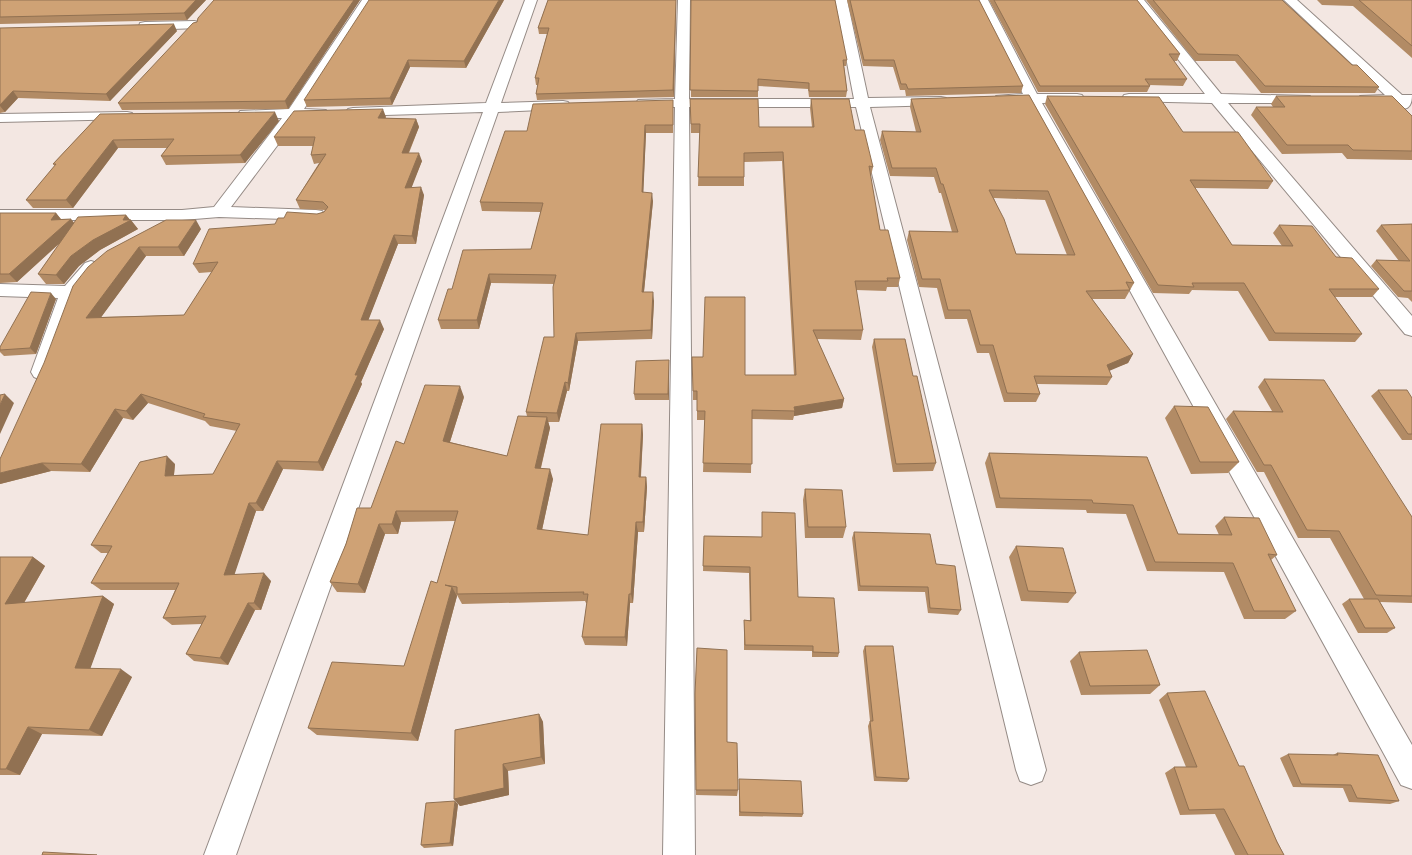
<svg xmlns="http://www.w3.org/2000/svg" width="1412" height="855" viewBox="0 0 1412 855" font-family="'IBM Plex Sans',sans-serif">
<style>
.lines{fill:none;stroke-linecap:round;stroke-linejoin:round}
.minor-casing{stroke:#958b86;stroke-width:2}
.minor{fill:#fff;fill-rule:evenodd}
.wall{fill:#b28b65;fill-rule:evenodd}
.shaded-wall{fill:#917152}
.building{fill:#cfa275;stroke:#917152;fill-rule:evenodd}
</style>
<rect width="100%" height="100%" fill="#f3e7e2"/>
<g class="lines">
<g class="minor-casing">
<path id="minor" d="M362,0H374L304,109L326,110L328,113L326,116L298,118L231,207L316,210L322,211L325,215L322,219L316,220L219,217L182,220H0V210H182L214,207L282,118H245L240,117L238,114L240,111L289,109Z
M525,0H537L501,103L563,101L568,102L570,105L568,108L563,109L498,112L236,855H204L483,112L353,116L348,115L346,112L348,109L353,108L486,103Z
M678,0H690L689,99H854L835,0H847L868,98L941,97L946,98L948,101L946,104L941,105L870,107L1046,770L1042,781L1031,785L1020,781L1016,770L856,107H689L695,855H663L675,107L638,106L636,103L638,100L675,99Z
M976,0H988L1037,94H1077L1082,95L1084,98L1082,101L1077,102L1042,103L1412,745V789L1401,785L1027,103L996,102L994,99L996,96L1023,94Z
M1132,0H1144L1221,94L1310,96L1312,99L1310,102L1305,103H1228L1412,316V336L1405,334L1212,103L1124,101L1122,98L1124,95L1129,94H1205Z
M1284,0H1297L1402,95H1412C1412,107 1406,114 1395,103L1360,102L1358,99L1360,96L1385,95Z
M194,21L199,22L200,25L199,28L145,30L140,29L139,26L140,23L145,22Z
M127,112L132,113L134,116L132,119L0,122V114Z
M91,261L97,263L100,267L79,294L51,372L48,377L41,380L34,377L31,372L58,298L0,296V284L65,286L85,263Z"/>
</g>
<use href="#minor" class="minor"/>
</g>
<path class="wall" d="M0,0H206L187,20L0,24Z
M214,0H360L288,109L122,110L118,103L197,22Z
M504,0L466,68L410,67L392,105L307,107L304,100Z
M548,0H676L674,97L537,100L536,94L538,85H536L535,78L547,34H539L538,28Z
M691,0L847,60L846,66H844L847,91L846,97H809L808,89L758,86V97H691Z
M847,0H979L1023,86L1021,93L906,96L905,90H900L893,67L863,66Z
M989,0H1137L1180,54L1177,61H1173L1187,79L1183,86L1149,85L1150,86L1147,92H1038Z
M1146,0H1282L1352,65L1379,87L1375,93H1261L1235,61H1195Z
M1317,0H1412V58L1353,6L1322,5Z
M0,28L177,31L110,101L18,98L5,112L0,113Z
M1029,95L1134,283L1125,299H1092L1133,354L1128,363L1109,370L1112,377L1107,385L1037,384L1040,394L1036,402H1004L989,353H977L967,319H945L937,288L919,287L907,240L909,231L952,232L941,193H939L934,177L890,176L880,140L882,131L916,132L910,107L911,99ZM994,198L1045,200L1067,255L1016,254Z
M1047,96L1183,132L1273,181L1268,189L1195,188L1232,245L1282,246L1273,233L1279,225L1336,257L1379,289L1372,297H1335L1362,334L1355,342L1269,341L1238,291L1192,290L1189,294L1153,293L1045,104Z
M1276,96L1412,116V160L1347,159L1342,153L1282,154L1251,115L1256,107H1273L1271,104Z
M690,99L759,127H812L810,108L811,99L855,130L873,167L871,176H870L880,230L900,278L898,287H887L886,291L856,290L863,330L861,340L817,339L844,399L842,408L794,416L793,420L752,419L751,473L703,472L705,420H697V400H693V391L745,375H794L782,161L744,162V186H698L700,133H691Z
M673,100V133H646L643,193L653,201L644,292L654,301L652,339L578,341L569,391H567L559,422H548L550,428L541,468L553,479L542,530L588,535L642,424L643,435L641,477H646L647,487L644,532H638L633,603H630L627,646L585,645L582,637L587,603H586L585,601L462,604L457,595V596L418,741L317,735L308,728L404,666L437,583L455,521L401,522L398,534H385L365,593L337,592L330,582L371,508L404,444L464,397L450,442L507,456L527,416L526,412L554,337V284L491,283L479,329H441L438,320L452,289L531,249L541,212L482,211L480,202L527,131Z
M100,114L279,121L245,163L166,165L161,156L167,148H118L73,208H33L26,200L55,166L53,164Z
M386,117L385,118L416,119L419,127L409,153L422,161L411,187L424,195L416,244H398L368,320L384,329L361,382L362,384L323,471L283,469L263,511H256L234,574L271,581L261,610H255L228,665L194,661L186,654L202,624L172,625L163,618L175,590H101L91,583L108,553H101L91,545L175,464L174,475L213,474L237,431L210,426L205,421L148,403L133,420L123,418L90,472L51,471L0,484L107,251L201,229L184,256H146L101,317L184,315L212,272L199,273L193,264L275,224L284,218L317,214L324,212L325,210L300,209L296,200L319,163L314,164L311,155L313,146H278L274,137Z
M0,213H56L61,219H71L74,223L126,215L138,229L100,250L79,266L64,284H46L38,274L60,243L17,282L0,283Z
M1412,224V302L1408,298L1398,297L1371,266L1376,260L1399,261L1376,231L1381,225Z
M56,299L36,354L4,356L0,352V347Z
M874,339L913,376L936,463L933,471L893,472L872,347Z
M669,360V400H635L634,394Z
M1264,379L1412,517V603L1380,602L1395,628L1387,633H1358L1342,604L1349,599H1364L1330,538H1298L1264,472H1257L1226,419L1233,411H1272L1258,387Z
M1378,390L1412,398V440H1402L1371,396Z
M1174,406L1239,462L1228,473L1191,474L1165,418Z
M989,453L1147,457L1178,534L1219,535L1215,526L1224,517L1277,555L1271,560L1296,611L1285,619H1244L1224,572L1147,571L1126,514L1087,513L1086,510L996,508L985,463Z
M805,489L846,527L843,538H805L803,500Z
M762,512L798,597L839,653L838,657H812V651L744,650V620H750L749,573L703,571L704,536L762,537Z
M854,532L936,564L961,610L958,615L928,613L925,592L858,591L852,538Z
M1016,546L1076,593L1068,603L1021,601L1009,557Z
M0,557H33L45,566L24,603L103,596L114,604L90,668L132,677L102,736L42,734L20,775H0Z
M865,646L909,779L907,782L874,781L868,726L870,721L863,651Z
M1079,652L1160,685L1150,694L1081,695L1070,661Z
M1167,693L1239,766L1284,855H1235L1215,814L1180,815L1165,773L1174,767H1186L1159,700Z
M695,694L727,742L738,790L737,796L696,795Z
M539,714L543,722L545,764L508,771L509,795L460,806L454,799Z
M1337,753L1399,801L1390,804L1349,802L1343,788L1293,787L1280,758L1288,754L1333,755Z
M739,779L803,814L802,817L739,816Z
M458,804L453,846L424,848L421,845Z"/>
<path class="shaded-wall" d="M196,0H206L187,20L184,13Z
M354,0H360L288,109L285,101Z
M499,0H504L466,68L464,61Z
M676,0L674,97L673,90Z
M174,24L177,31L110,101L106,94Z
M408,60L410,67L392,105L390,98Z
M13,91L18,98L5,112L0,106V105Z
M383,109L386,117L381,127L378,118Z
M275,112L279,121L245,163L240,155Z
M416,119L419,127L405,161L402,153Z
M645,125L646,133L643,201L642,192Z
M113,140L118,148L73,208L66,200Z
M419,153L422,161L408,197L405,188Z
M421,187L424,195L416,244L412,236Z
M652,193L653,201L643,301L642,292Z
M56,213L63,222L51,220Z
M126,215L130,220H131L138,229L100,250L79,266L64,284L56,275L71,256L93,240L123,220Z
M71,219L77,227L17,282L9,274Z
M196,220L201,229L184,256L178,247Z
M394,235L398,244L365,329L361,320Z
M139,247L146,256L94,327L86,318Z
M489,274L491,283L479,329L477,320Z
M653,292L654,301L652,339L651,330Z
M51,293L56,299L36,354L30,348Z
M380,320L384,329L361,382L362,384L323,471L318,462L355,375Z
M576,333L578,341L569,391L568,383Z
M1133,354L1128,363L1102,374L1107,365Z
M669,360V400L668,394Z
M565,382L567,391L559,422L557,413Z
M460,386L464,397L447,451L443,441Z
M5,394L14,403L0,434V405Z
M141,394L148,403L133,420L126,411Z
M844,399L842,408L794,416V407Z
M115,409L123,418L90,472L81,464Z
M547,417L550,428L538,479L535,468Z
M642,424L643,435L640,487L639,477Z
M167,456L175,464L173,484L165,476Z
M277,461L283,469L263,511L256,503Z
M42,463L51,471L0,484V473Z
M550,469L553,479L540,539L537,529Z
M646,477L647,487L644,532L643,522Z
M249,503L256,511L232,582L224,575Z
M396,511L401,522L398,534L392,524Z
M636,522L638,532L633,603L631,594Z
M379,524L385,534L365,593L358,584Z
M33,557L45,566L18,613L5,604Z
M264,573L271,581L261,610L254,603Z
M452,587L457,596L418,741L411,733Z
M629,594L630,603L627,646L625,637Z
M103,596L114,604L88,675L75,668Z
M248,603L255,610L228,665L220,658Z
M121,669L132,677L102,736L89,730Z
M539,714L543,722L545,764L541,757Z
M28,727L42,734L20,775L6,769Z
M503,764L508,771L509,795L460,806L454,799Z
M455,801L458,804L453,846L450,843Z"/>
<path class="building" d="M0,0H196L184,13L0,17Z
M214,0H354L285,101L118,103L193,23L197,22L198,18Z
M369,0H499L464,61L408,60L390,98L304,100Z
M548,0H676L673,90L536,94L539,78H535L549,28H538Z
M691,0H835L847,60H843L847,91H809V83L758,79V91L690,90Z
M850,0H979L1023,86L908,89L906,84H901L894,60H864Z
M994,0H1137L1180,54H1169L1187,79H1145L1150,86H1040Z
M1153,0H1282L1352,65H1357L1379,87L1265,86L1238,55L1198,54Z
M1359,0H1412V46Z
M174,24L106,94L13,91L0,105V28Z
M1029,95L1134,283L1126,282L1130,290L1086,291L1133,354L1107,365L1112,377L1034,376L1040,394L1007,393L993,345H980L970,310H948L940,279H922L909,231L958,232L943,184H941L936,168H892L882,131L921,132L911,99ZM989,190L1048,191L1075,255L1016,254L1004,219Z
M1047,96L1159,97L1183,132H1238L1273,181L1190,180L1232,245L1293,246L1279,225L1312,226L1336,257L1352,258L1379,289H1329L1362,334L1275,333L1244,283H1192L1194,287L1158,285Z
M1276,96H1392L1412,116V151L1353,150L1348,145H1287L1256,107H1285Z
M690,99H758L759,127H814L811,99H849L855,130H864L873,167L869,166L880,230H888L900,278H887L888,281H855L863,330H813L844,399L794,407L795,411L752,410V464L703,463L705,411H697V391H693L692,357H703L705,297H745V375H796L783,152L744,153V177H698L700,124H691Z
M673,100V125H645L642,192L652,193L642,292H653L651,330L576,333L568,383L565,382L557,413L526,412L544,337H554L553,287L556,275L489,274L477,320H438L448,289H452L463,250L531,249L543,203L480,202L505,131H527L533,104Z
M383,109L378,118L416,119L402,153H419L405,188L421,187L412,236L394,235L361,320H380L355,375H358L318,462L277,461L256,503H249L224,575L264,573L254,603H248L220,658L186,654L206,616L163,618L179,583H91L112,546L91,545L140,462L167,456L165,476L213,474L240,424L203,417L205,414L141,394L126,411L115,409L81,464L42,463L0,473V459L44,363L73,286L88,267L107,251L166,220H196L178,247H139L86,318L184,315L218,262L193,264L209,229L275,224L278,218H284L287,212L317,214L324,212L328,207L323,202L296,200L326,154L311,155L315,137H274L294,111Z
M275,112L240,155L161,156L174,139L113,140L66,200H26L56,164H53L100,114Z
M0,213H56L51,220L71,219L9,274H0Z
M126,215L123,220H131L93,240L71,256L56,275L38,274L78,217Z
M1412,224V291H1404L1376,260L1410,261L1381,225Z
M31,292L51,293L30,348L0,350V347Z
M874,339H905L913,376H917L936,463L896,464Z
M669,360L668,394H634L636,361Z
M1264,379L1324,380L1412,517V596L1376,595L1339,531L1307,530L1271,465H1264L1233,411L1283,412Z
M425,385L460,386L443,441L507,456L518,416L547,417L535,468L550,469L537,529L588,535L601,424H642L639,477H646L643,522H636L631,594H629L625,637H582L588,594H583L584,592L457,594V587L445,585L452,587L411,733L308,728L332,662L404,666L431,581L437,583L458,511H396L392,524H379L358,584L330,582L346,544L357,508H371L396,441L404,444Z
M1378,390H1407L1412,398V434H1408Z
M5,394L0,405V395Z
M1174,406L1208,407L1239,462H1200Z
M989,453L1147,457L1178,534L1232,535L1224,517L1259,518L1277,555L1268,554L1296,611H1254L1233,563L1155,562L1133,505L1093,503L1092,500L1000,498Z
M805,489L842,490L846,527H808Z
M762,512L795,513L798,597L834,598L839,653L813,652V646L745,645L744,620L751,621L750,567L703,566L704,536L762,537Z
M854,532L930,534L936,564L955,566L961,610L930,608L928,587L860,586Z
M1016,546L1063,548L1076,593L1028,591Z
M0,557H33L5,604L103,596L75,668L121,669L89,730L28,727L6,769H0Z
M1349,599H1378L1395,628H1365Z
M865,646H893L909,779L876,777L870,721H873Z
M697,648L727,650V742L737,743L738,790H696L695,694Z
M1147,650L1160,685L1090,686L1079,652Z
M1205,691L1239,766H1244L1277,842L1284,855H1248L1224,809L1189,810L1174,767H1197L1167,693Z
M539,714L541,757L503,764L504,788L454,799L455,730Z
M1337,753L1378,755L1399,801L1357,798L1351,785L1301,784L1288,754L1338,755Z
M739,779L801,781L803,814L740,812Z
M455,801L450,843L421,845L426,803Z
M43,852L97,855H42Z"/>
</svg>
